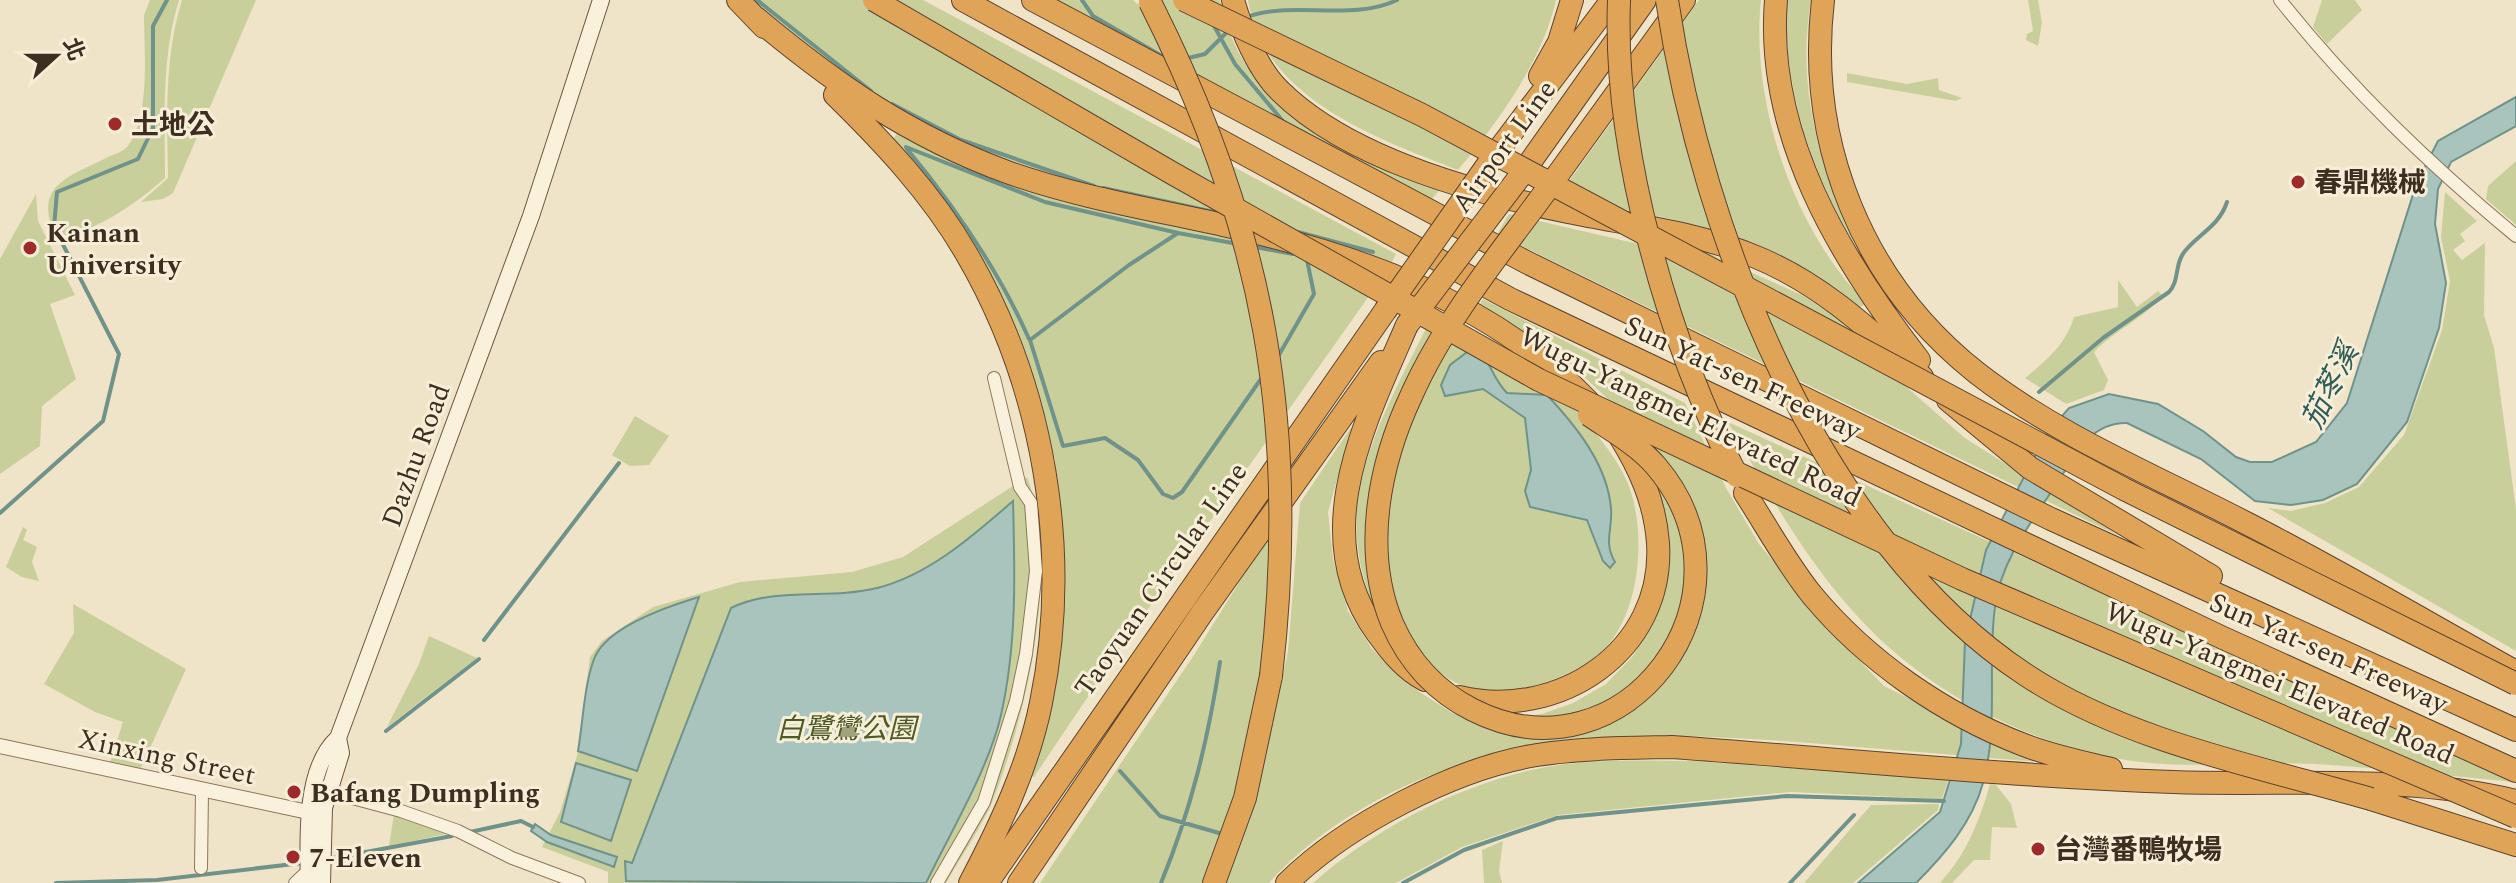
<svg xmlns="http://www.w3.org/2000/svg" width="2516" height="883" viewBox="0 0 2516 883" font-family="Spectral,'Noto Sans TC',serif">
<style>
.green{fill:#c9cf9b}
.water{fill:#a9c4bc;stroke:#6f938a;stroke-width:2}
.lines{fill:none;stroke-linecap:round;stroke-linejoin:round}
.stream{stroke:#6f938a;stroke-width:4}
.minor-casing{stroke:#8d765c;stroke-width:14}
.tertiary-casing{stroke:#8d765c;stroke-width:16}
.secondary-casing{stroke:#6f573f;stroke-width:18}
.motorway-casing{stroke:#5b4430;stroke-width:24}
.minor{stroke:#faf1dc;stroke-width:12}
.tertiary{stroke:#faf1dc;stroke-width:14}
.secondary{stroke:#faf1dc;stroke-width:16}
.motorway{stroke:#e0a458;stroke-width:22}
.motorway-bridge-casing{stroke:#5b4430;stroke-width:24;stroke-linecap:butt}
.motorway-bridge{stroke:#e0a458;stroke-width:22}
.poi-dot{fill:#9e2a2b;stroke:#f7eed8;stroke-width:3}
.labels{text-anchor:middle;stroke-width:6;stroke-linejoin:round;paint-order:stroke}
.poi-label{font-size:28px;font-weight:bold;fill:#3d2e20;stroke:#f7eed8;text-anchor:start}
.street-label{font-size:28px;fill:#3d2e20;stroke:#f7eed8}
.park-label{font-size:28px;font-style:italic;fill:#4d5a26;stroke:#f7eed8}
.water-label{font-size:30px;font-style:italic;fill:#2f5d5a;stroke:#f7eed8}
</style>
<rect width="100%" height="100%" fill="#f0e4c8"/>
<path class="green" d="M150,0H179C161,57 165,119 165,178C137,203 95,233 56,237C31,184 70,177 110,156C115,154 123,151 126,148C151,121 144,50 144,15Z
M182,0H256L173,193L163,199L141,202L168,178C167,118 164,58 182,0Z
M752,0H923L1396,254L1390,265L1001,162L881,103Z
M1052,0H1133L1137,4L1154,0H1220C1246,119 1344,143 1442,187L1432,199Z
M1248,0H1556C1542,62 1498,122 1458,170C1378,139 1262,98 1248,0Z
M1699,0H1761C1750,103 1794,231 1867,304L1859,307C1772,231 1667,217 1557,198Z
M1786,0H1811C1796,88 1820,168 1856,247C1810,169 1784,91 1786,0Z
M2028,0H2038L2042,23L2038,46L2026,40L2027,34L2033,31Z
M2322,0H2355L2362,10L2327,44L2313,27Z
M1847,73L1907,84L1938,78L1939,90L1962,98L1956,101L1847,82Z
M898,131L1296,249L1381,279L1124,643L1034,777L1028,775L1062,573L1055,459L1018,344L891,143Z
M2516,161V225L2486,199L2488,186Z
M2445,192L2477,221L2460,234L2465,241L2453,250L2462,260L2485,243L2484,315L2494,348L2516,509V651L2268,508L2291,511L2325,503L2359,487L2404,435L2442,330L2450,281L2441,237Z
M36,194L38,221L75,295L50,304L76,379L42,406L40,446L0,474V259Z
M1509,214L1630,242L1710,254L1804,296L1837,318L1911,391L1965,438L2119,536L1497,234Z
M2118,280L2137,307L2158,291L2163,296C2143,319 2115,330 2094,352L2108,380L2104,390L2066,404L2025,378C2046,361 2066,344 2074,317L2118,307Z
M1483,299L1685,403L1726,488L1759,544L1829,629L1884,686L2039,762C1967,756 1894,750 1822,744C1660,731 1509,723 1363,808C1329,828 1295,853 1269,883H1223L1263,764L1288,651L1300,503L1352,426L1328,512L1333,559L1348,611L1372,649L1418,691L1454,714L1523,717L1542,714L1573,703L1606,684L1633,656L1662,605L1668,556L1633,435L1608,399L1570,364L1479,306Z
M1435,310C1467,328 1507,344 1535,367C1559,387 1614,450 1626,479C1647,525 1642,607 1607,646C1589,665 1558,680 1533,686C1517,690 1497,694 1480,691C1451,686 1425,662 1404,643C1398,636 1387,630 1383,622C1360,587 1352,534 1359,494C1370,429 1407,369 1435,310Z
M635,416L669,436L649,465L630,466L612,455Z
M1728,422L2515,782C2449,776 2383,768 2316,764C2266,761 2215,767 2164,764C2049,757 1927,697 1851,609C1801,553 1765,487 1728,422Z
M1027,477C1061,564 1027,712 994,798C982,827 962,855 946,883H608V872L542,847L560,812L577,756L590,657L602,641L653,607L740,582L852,572L903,557Z
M23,527L27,530L23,540L37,547L32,562L39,581L22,577L6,567Z
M1273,528C1267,649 1253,770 1206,883H1040L1194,655Z
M73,604L186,669L140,770L110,763L123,722L95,712L44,684L74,633Z
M429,636L477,658L387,727L419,664Z
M1695,761L1948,780L1942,799L1791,792L1558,815L1462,847L1396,883H1313C1376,828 1458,785 1541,768C1591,758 1644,761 1695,761Z
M1990,784L1996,785L2011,804L2017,828L1992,827L1990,860H1974L1952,883H1940C1967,853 1979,822 1990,784Z
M1939,804L1938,810L1853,883H1804L1871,805Z
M394,814L451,833L389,846Z
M1503,841L1499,871L1502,883H1484L1482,850Z"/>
<path class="water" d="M2516,97V126L2451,162L2438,189L2435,224L2446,283L2439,328L2407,422L2357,484L2323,500L2291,505L2255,501L2201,459L2127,423C2093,422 2077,451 2061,477C2035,518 2001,558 1995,607C1987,665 1999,725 1983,783C1972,823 1945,854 1916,883H1858L1940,812L1961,744L1965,641L1986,550L2047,433L2069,408L2109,394L2158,404L2203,431L2236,457L2250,462H2272L2316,442L2347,403L2417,182L2438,141Z
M1467,352L1483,355C1492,368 1495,381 1507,393L1547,395C1576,426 1607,464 1611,508C1613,529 1603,542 1615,562L1610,568L1603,561L1587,520L1530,507L1525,491L1531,470L1525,418L1483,389L1445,396L1441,385L1450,365Z
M1013,501C1015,573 1017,644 1001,715C989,768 950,833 926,883L626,881L625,861L632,863L731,608C776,586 829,600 877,588C929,575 974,535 1013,501Z
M699,597L637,771L578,751C583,722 584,686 594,659C606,627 669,606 699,597Z
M576,763L631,780L611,841L561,822Z
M535,824L551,835L617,857L614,867L547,842L531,831Z"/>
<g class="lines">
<path class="stream" d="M757,0L871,91
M1082,0L1093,16L1167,59
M1247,17C1292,0 1352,22 1397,0
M1213,24L1235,64L1282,120
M1184,59L1205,54L1229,30
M892,104L961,140L1094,186
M906,147L1045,202L1178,233L1129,265L1030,340L1063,446L1105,438L1138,460L1163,494L1173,498L1182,492L1263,376
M907,149C956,208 998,269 1029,339
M1103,188L1219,213
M1298,232L1373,252
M1178,233L1238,244
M1255,247L1293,254
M1276,360L1314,294L1307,260
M2039,392L2103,338L2169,292C2180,280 2174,264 2185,251C2200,233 2219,226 2227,202
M0,513L103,421L119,354L54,227L57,192L138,159L153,128V26L167,0
M484,640L619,463
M386,731L479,659
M1120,771L1160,816L1219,833
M470,832L521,821L533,827
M328,859L452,836
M56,883L157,880L302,863
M1161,883C1191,810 1208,740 1220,662
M1403,883L1464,850L1557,818L1787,796L1944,801
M1790,883L1854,815"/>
<g class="minor-casing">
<path id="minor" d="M2280,0C2351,89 2428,163 2516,236
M330,792L401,811L458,831L512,858L579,883
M201,868L202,790
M295,883L313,866
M937,883L984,802L1016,701L1026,654L1036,571L1031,503L1020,487L994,378"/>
</g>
<g class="tertiary-casing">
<path id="tertiary" d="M0,746L308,812L319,809"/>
</g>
<g class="secondary-casing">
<path id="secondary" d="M309,883C308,841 304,768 338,738L531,216L601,0
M322,883L324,808L341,753L338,738"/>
</g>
<g class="motorway-casing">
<path id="motorway" d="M738,0L764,27
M963,0L1510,299L2221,637L2516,771
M1033,0L1526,262L2051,519L2516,730
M1233,0C1241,29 1258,70 1280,91C1349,159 1475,193 1568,212C1631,225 1696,232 1756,257C1822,284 1870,330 1922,377
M1776,0C1765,135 1840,258 1919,360
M1823,0C1806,144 1863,283 1977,373C2058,436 2156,476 2246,523C2338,570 2426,622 2516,672
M756,18C835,84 909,136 1007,172C1077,197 1151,209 1223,225C1356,254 1491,301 1588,401
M1540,76L1559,42L1572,0
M835,95C883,142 932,194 966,253C1044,386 1072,552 1041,703C1028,767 1000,826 970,883
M1491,160L1612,0
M1559,173L1684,0
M1521,175L1645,0
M1407,325C1365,422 1306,535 1377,633C1391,652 1404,669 1425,680
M1948,400L2030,468L2211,576
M1745,493C1767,527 1787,564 1812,595C1867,661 1943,714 2024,745C2052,756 2082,762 2111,769
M1459,697C1558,721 1665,651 1658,543C1655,502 1640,469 1619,435
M2371,799L2516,845
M987,883L1385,311
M1019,883L1202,613L1381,362
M1214,883L1245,798L1271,676
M1287,883C1346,825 1455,768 1537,755C1581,748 1627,748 1672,747C1839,759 2006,776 2173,782C2287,786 2404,774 2516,801"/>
</g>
<use href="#minor" class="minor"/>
<use href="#tertiary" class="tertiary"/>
<use href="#secondary" class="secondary"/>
<use href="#motorway" class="motorway"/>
<g class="motorway-bridge-casing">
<path id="motorway-bridge" d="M874,0L1172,173L1539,380L1962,579L2516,817
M1184,0L1422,115L2124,489L2516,684
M1619,0C1613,151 1668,342 1737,476
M1667,0C1702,235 1820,539 2026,675C2124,740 2259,767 2371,799
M1150,2C1264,227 1300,427 1271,676
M1559,173C1508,244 1448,314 1412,394C1379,464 1362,550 1392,623C1409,662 1435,691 1473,710C1625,787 1767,596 1656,466C1638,445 1611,430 1589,415
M1385,311L1491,160
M1407,325L1521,175"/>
</g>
<use href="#motorway-bridge" class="motorway-bridge"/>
</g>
<g class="poi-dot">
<circle cx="115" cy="124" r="8"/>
<circle cx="2298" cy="182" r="8"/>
<circle cx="30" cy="248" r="8"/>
<circle cx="294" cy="792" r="8"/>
<circle cx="2038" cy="849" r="8"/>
<circle cx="293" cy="857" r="8"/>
</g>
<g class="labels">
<g class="poi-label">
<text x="131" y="134">土地公</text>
<text x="2314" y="192">春鼎機械</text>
<text x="46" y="242">Kainan<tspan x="46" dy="32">University</tspan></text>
<text x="310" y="802">Bafang Dumpling</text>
<text x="2054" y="859">台灣番鴨牧場</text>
<text x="309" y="867">7-Eleven</text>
</g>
<g class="street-label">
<text transform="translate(1503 146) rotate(-54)" y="10">Airport Line</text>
<text transform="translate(1743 377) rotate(25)" y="10">Sun Yat-sen Freeway</text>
<text transform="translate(1691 416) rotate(26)" y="10">Wugu-Yangmei Elevated Road</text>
<text transform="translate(415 455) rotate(-70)" y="10">Dazhu Road</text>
<text transform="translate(1160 579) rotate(-55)" y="10">Taoyuan Circular Line</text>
<text transform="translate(2329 652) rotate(24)" y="10">Sun Yat-sen Freeway</text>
<text transform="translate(2280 682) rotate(23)" y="10">Wugu-Yangmei Elevated Road</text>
<text transform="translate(167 756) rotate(12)" y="10">Xinxing Street</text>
</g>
<g class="park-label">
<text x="846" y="738">白鷺鸞公園</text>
</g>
<g class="water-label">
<text transform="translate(2330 386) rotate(-64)" y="10">茄苳溪</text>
</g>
</g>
<g transform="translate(56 56) rotate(69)" stroke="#f7eed8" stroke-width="6" paint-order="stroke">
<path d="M0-6L14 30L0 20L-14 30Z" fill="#3d2e20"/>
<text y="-12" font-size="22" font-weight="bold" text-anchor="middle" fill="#3d2e20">北</text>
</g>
</svg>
